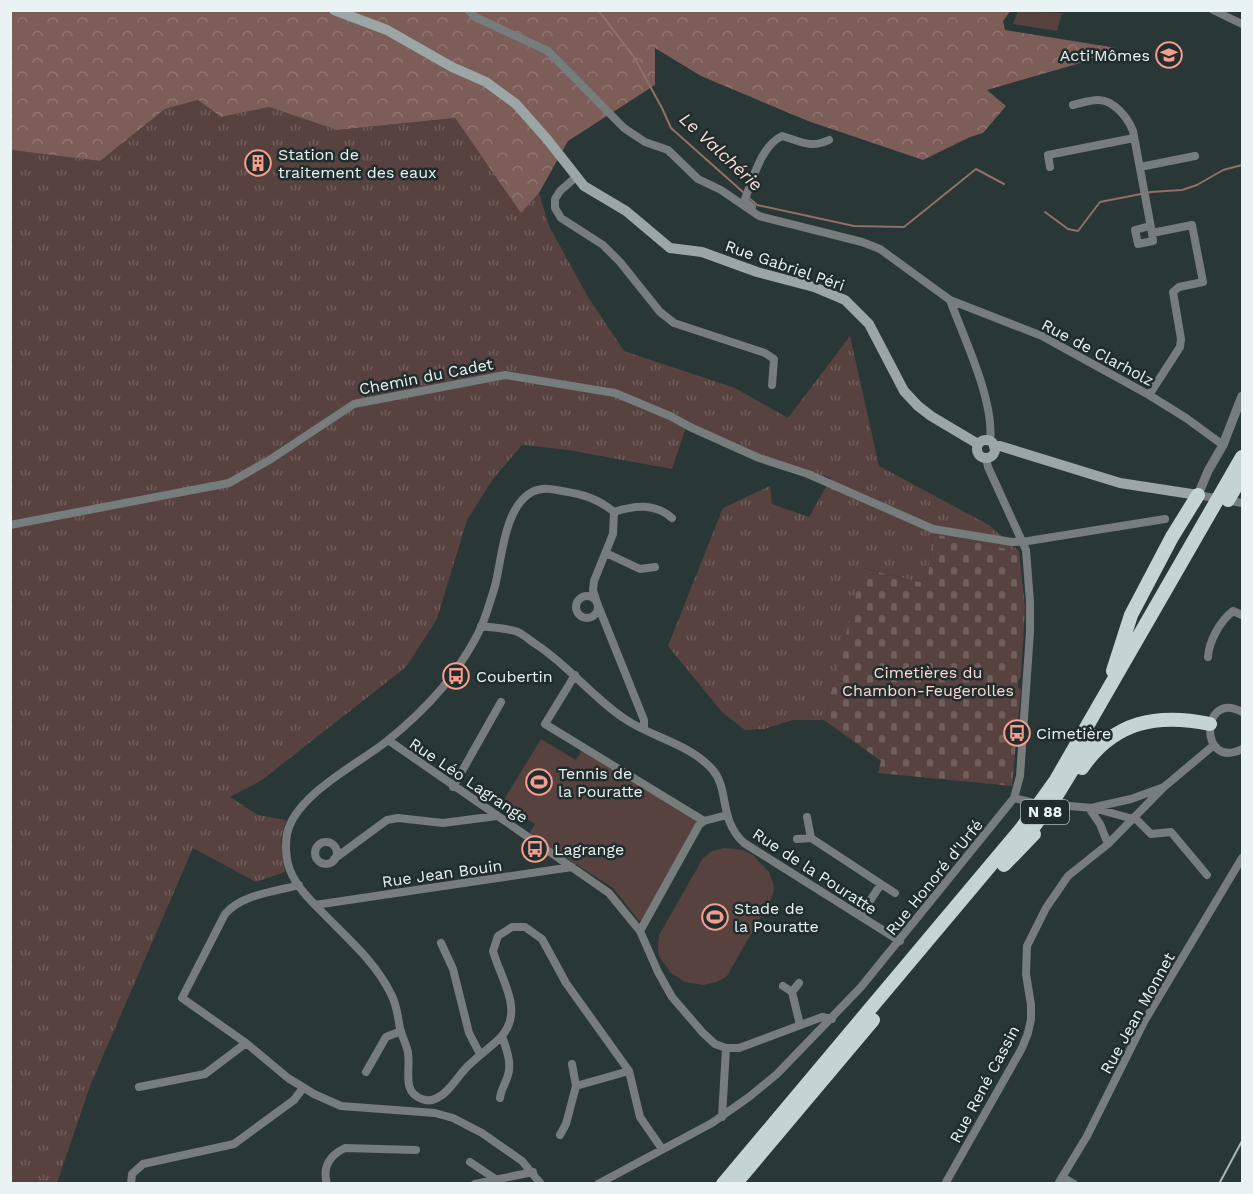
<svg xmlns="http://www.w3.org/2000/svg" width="1253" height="1194" viewBox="0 0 1253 1194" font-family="'Work Sans',sans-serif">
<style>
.grass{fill:url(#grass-tufts)}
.forest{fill:url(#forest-crowns)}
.cemetery{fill:url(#cemetery-stones)}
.green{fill:#57423f}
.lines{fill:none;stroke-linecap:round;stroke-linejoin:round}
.stream{stroke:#91706a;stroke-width:2}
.minor{stroke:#767d7c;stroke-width:8}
.tertiary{stroke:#767d7c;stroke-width:9}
.secondary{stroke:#9ba6a5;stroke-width:10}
.trunk{stroke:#c4d4d2;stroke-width:14}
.rail{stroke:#aab5b4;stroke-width:2}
.labels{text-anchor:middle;stroke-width:5;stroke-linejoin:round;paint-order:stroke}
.shield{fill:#202d2c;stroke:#adb8b7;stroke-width:1.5}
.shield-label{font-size:15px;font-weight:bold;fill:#eaf3f3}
.poi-label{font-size:16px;fill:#eaf3f3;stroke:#202d2c;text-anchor:start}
.street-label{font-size:16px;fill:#eaf3f3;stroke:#202d2c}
.park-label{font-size:16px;fill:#fed8d1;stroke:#202d2c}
.water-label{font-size:18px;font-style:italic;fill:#f8ded9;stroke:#202d2c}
</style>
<defs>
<pattern id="grass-tufts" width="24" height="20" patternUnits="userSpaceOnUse" patternTransform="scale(1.5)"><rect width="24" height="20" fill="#57423f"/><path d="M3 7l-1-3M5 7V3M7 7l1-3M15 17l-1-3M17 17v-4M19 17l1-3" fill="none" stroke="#6f5e5b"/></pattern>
<pattern id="forest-crowns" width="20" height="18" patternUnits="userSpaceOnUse" patternTransform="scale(1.5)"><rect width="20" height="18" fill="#7d5d57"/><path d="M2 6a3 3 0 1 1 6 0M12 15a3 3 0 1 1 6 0" fill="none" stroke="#907570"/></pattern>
<pattern id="cemetery-stones" width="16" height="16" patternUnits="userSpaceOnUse" patternTransform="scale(1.5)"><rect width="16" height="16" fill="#57423f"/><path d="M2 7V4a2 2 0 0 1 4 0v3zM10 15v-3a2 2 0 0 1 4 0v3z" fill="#6f5e5b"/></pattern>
</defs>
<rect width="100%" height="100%" fill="#293736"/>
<path class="grass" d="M198,100L221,117L269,107L337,130L455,118L521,212L539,193L549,226L588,297L624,351L735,388L788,418L850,336L879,466L989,525L1019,551L933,534L927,584L864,568L824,720H793L764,729L745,730L722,712L668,646L723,508L770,486L772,504L809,517L831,478L768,459L686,427L672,469L568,450L522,445L493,479L467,520L437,619L406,667L262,780L230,797L258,815L286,820L281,840L285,872L256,882L193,848L90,1086L57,1183L11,1184V150L100,161L165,109Z"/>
<path class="forest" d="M1011,10L1003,21L1005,30L1116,48L1077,64L987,90L1006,106L983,133L970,137L923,160L808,121L701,76L655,48V85L568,141L539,193L521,213L455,118L337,130L269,107L221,117L198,100L165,109L100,161L11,150V11Z"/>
<path class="cemetery" d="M933,534L1019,551L1025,608L1021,677L1018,681V688L1021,689L1012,786L878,773L881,761L824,720L863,568L927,584Z"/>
<path class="green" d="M1018,11L1062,13L1057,31L1013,24Z
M541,739L576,760L582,750L698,821L643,920L639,921L613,888L529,834L535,824L502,803Z
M724,848L743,850L753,855L769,872L773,883L774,890L771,899L727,976L717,982L703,985L685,982L671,973L659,956L658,947L659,935L703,858L712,851Z"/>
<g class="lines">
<path class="stream" d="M598,10L634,57L662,108L671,128L744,193
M748,197L757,205L854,226L904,227L976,169L1004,184
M1045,212L1068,229L1078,231L1100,202L1151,192L1182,190L1197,185L1223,170L1242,165"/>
<path class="minor" d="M468,10L475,17L548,51L624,128L645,142L668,150L698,179L721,190L759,216L862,242L880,249L950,300L1042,336L1149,395L1186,418L1223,445
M1213,10L1242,24
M1073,105C1081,103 1090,100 1098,100C1114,100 1128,118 1133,131L1152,233L1192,225L1203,282L1179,287L1173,292L1181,339L1180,347L1149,395
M1050,167L1048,155L1134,138
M1140,167L1195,156
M576,177L560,191L555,199V208L561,218L603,245L620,262L660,312L674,323L765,353L774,359L772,385
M752,207L745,202V199C753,179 761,146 782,136C800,141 810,149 829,140
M1150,226L1135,230L1138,244L1153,241L1152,233
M950,300C964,338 995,402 990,441
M1198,495L1242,503
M614,512C599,499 582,494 562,491C552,489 542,487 532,492C504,507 502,559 495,586C491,599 487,613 482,625C473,646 457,669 443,687C427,706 407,725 387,741C357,765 295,795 287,834C285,845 286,860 290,870C296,886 310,900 321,911C346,937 375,961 391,994C397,1005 398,1017 400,1029C402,1037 407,1045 408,1053C411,1069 401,1092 422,1099C427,1101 432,1101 437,1098C450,1092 458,1075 469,1065C479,1055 491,1047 500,1038C526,1011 500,978 493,951L498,936L512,927H525L542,939L566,983L629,1071L640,1117L662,1149
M10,525L229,483L271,459L354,404L505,375L615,393L670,416L690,427L759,458L808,474L933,529L1012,542L1028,541L1165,519
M606,553L640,569L655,567
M576 607a11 11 0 1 1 22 0a11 11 0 1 1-22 0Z
M481,626C493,628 507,628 518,632C524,635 531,641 537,645C569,666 593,698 625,719C653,738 688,743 712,769C730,789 718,819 744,843L900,941
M1208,657C1209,641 1220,621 1233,611L1242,615
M575,675L545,724L704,821
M1242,712C1200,689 1199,771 1242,749
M644,729V720L597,603L593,590L594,581L613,534L614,512C635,505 655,503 672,518
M388,740L609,893L640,931L658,972L672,997L703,1033L715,1044L726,1048H739L822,1017L832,1019
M453,787L501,702
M1014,798L1034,803L1093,808L1137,820L1151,834L1171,832L1207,875
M1095,807L1131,799L1164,787L1214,745
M1089,808L1100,824L1108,844
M807,817L811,838L881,884L860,916
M797,839L811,838
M315 853a11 11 0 1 1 22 0a11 11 0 1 1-22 0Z
M334,859L387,820L398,818L443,823L497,816
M881,884L895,893
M299,885C274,892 242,894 225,914L182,998L246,1043L288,1078L314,1094L341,1106L435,1113L453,1118L482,1133L522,1161L541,1184
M315,905L572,867
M640,931L699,825L704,821L727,815
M441,943L453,969L469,1033L480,1054
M783,986L792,992L800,1025
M792,992L799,983
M572,1064L576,1086
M366,1072L386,1037L401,1031
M139,1087L205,1074L246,1043
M500,1098C501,1089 506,1083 508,1075C512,1063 506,1048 502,1036
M722,1117L726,1048
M560,1135L566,1124L576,1086L629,1071
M470,1162L497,1180
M1062,1177L1074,1184
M131,1184L132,1174L143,1164L234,1144L294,1100L303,1088
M327,1184C322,1167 330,1155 345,1148L416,1150
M475,1184L533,1172
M598,1184L712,1123L749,1097L777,1074L861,987L1014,798L1020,776L1030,632V602L1026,550L988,467L986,458
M945,1184L1022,1048L1028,1033L1031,1019V1005L1026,974L1027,946L1046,908L1068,876L1108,844L1164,787
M1058,1184L1087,1136L1145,1020L1242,858"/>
<path class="tertiary" d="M1198,495L1208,471L1223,445L1242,396"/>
<path class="secondary" d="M334,10L387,30L452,67L486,82L516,104L547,139L584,186L626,211L670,248L702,252L757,272L814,287L845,300L869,324L904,391L918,406L931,416L978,444
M977 449a9 9 0 1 1 18 0a9 9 0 1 1-18 0Z
M994,447L1000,446L1120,483L1198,495"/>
<path class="trunk" d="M1228,500L1242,476
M1113,671L1131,615L1172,537L1198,495
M1082,768C1114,721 1157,713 1210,724
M1026,837L1055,798L1093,736
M1004,865L1034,834
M723,1184L1021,829L1056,780L1242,457
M735,1184L873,1020"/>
<path class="rail" d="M1219,1184L1242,1141"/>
</g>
<defs>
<g id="school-ring" transform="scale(1.35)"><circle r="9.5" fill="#202d2c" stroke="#f59d8f" stroke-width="1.5"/><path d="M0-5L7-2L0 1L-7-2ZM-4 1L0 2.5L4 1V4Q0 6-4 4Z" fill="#f59d8f"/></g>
<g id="building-ring" transform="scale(1.35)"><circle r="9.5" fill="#202d2c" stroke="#f59d8f" stroke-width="1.5"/><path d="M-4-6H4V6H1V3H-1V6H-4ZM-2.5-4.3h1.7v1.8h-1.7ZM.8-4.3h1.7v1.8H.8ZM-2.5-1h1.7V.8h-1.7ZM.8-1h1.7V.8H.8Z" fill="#f59d8f"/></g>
<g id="bus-ring" transform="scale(1.35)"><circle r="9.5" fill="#202d2c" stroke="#f59d8f" stroke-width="1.5"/><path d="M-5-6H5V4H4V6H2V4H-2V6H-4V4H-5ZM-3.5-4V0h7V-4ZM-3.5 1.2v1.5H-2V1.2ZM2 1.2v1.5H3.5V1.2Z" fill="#f59d8f"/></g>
<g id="stadium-ring" transform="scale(1.35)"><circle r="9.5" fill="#202d2c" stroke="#f59d8f" stroke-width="1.5"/><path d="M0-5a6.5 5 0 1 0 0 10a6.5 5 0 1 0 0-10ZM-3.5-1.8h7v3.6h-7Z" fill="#f59d8f"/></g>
</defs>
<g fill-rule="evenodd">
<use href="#school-ring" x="1169" y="55"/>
<use href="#building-ring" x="258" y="163"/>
<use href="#bus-ring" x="456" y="676"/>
<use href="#bus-ring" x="1017" y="733"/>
<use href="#stadium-ring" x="539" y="782"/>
<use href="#bus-ring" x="535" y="849"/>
<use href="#stadium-ring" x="715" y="917"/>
</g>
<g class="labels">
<rect class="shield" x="1021" y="800" width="48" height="24" rx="4.5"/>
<g class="shield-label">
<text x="1045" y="817">N 88</text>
</g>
<g class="poi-label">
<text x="1150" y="61" text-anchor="end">Acti'Mômes</text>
<text x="278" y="160">Station de<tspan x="278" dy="18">traitement des eaux</tspan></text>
<text x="476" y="682">Coubertin</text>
<text x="1036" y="739">Cimetière</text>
<text x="558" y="779">Tennis de<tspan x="558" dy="18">la Pouratte</tspan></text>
<text x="554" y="855">Lagrange</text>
<text x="734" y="914">Stade de<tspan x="734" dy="18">la Pouratte</tspan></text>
</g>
<g class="street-label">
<text transform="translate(785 265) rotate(19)" y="6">Rue Gabriel Péri</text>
<text transform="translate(1098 352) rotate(28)" y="6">Rue de Clarholz</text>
<text transform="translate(426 376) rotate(-11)" y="6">Chemin du Cadet</text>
<text transform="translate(469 780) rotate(34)" y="6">Rue Léo Lagrange</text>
<text transform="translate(815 871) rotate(33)" y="6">Rue de la Pouratte</text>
<text transform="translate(442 873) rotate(-8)" y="6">Rue Jean Bouin</text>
<text transform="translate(934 877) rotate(-51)" y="6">Rue Honoré d'Urfé</text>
<text transform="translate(1137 1013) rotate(-61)" y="6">Rue Jean Monnet</text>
<text transform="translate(984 1084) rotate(-62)" y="6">Rue René Cassin</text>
</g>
<g class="park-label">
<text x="928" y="678">Cimetières du<tspan x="928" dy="18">Chambon-Feugerolles</tspan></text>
</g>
<g class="water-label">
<text transform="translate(721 152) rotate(43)" y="6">Le Valchérie</text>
</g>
</g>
<rect width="1253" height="1194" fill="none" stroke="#eaf3f3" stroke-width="24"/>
</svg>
